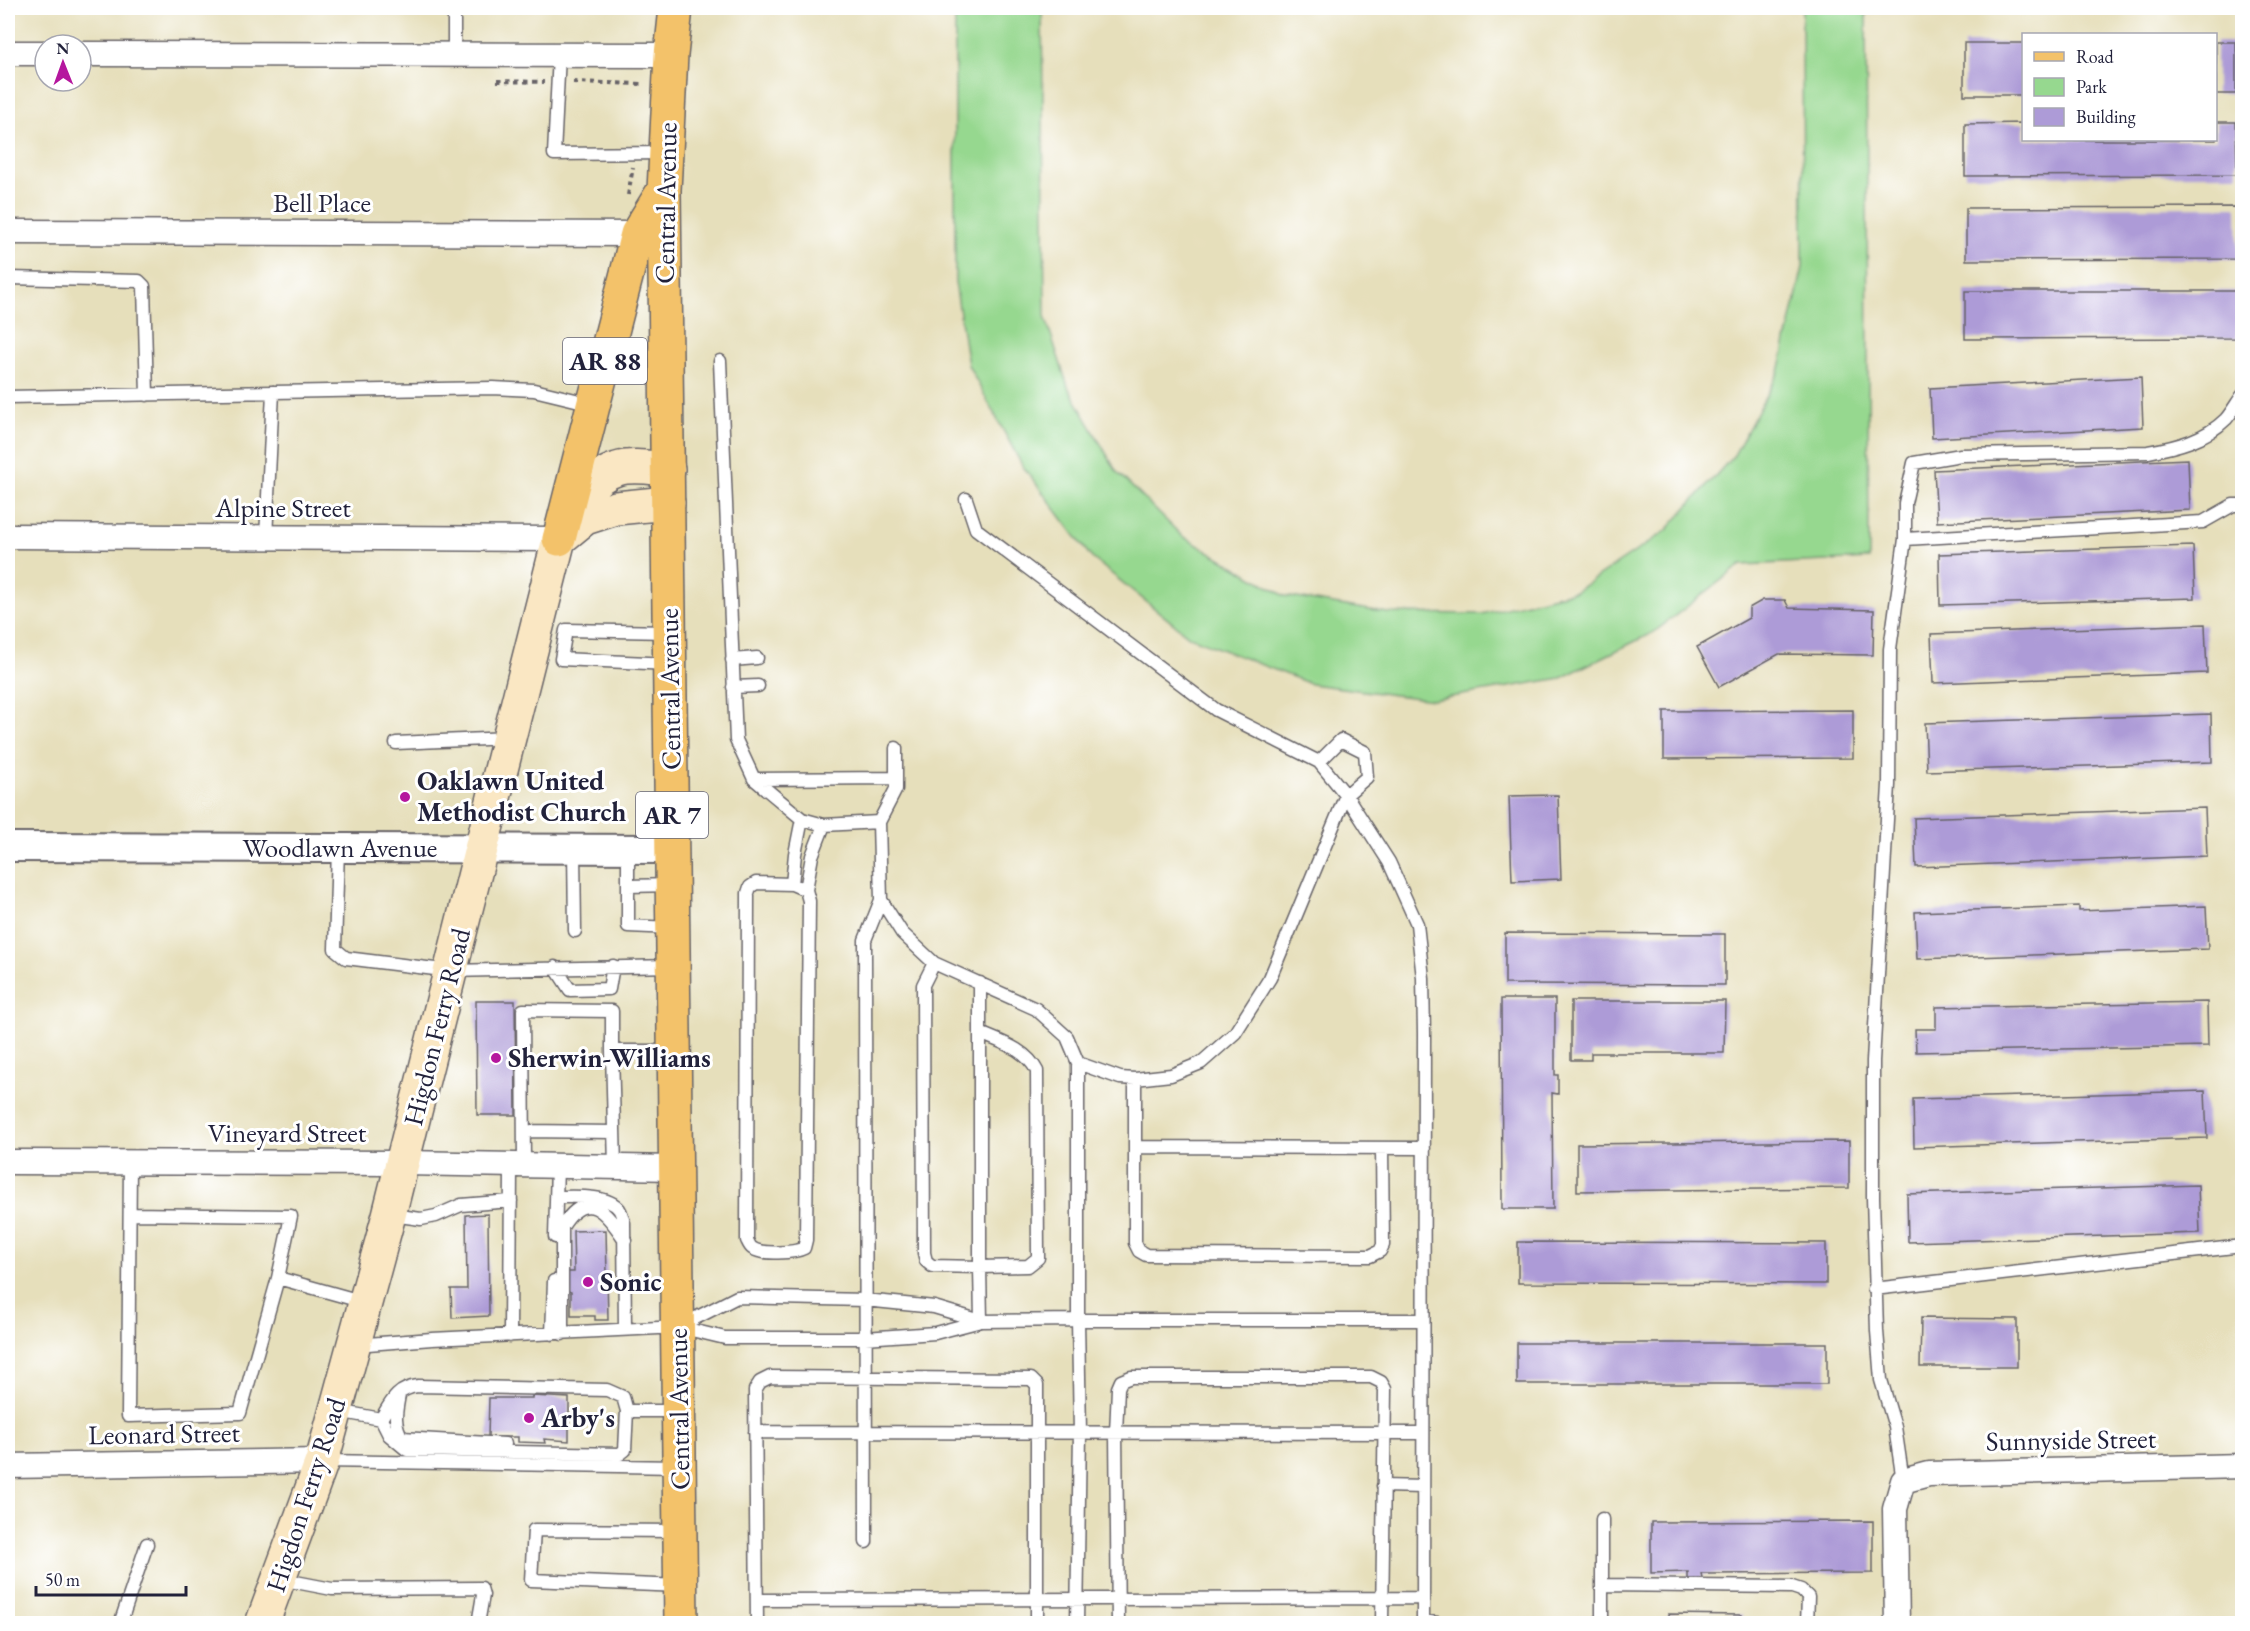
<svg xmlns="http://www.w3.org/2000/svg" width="2250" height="1631" viewBox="0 0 2250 1631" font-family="'EB Garamond',serif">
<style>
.green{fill:#96d88f;stroke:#5c7d65;stroke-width:1.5}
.building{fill:#ad9bd7}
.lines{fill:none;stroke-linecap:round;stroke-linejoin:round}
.service-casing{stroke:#676468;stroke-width:15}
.minor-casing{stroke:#676468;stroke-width:27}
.tertiary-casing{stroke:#676468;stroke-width:32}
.secondary-casing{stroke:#676468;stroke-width:36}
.primary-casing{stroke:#676468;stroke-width:36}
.path{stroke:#676468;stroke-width:4;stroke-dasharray:4.5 4.5;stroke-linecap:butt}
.service{stroke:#fff;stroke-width:12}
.minor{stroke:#fff;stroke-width:24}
.tertiary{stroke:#fff;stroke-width:28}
.secondary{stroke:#fae7c3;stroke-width:33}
.primary{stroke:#f3c26a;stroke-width:33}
.poi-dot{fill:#b5179e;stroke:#fff;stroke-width:2}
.labels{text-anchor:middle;stroke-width:6;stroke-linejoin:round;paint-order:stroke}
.shield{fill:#fff;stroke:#646476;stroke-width:1.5}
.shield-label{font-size:26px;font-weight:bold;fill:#22223b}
.street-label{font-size:27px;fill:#22223b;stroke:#fff}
.poi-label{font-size:27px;font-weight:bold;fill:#22223b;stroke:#fff;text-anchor:start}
</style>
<rect width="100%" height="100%" fill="#fff"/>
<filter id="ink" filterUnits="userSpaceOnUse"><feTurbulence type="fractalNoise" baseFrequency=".0167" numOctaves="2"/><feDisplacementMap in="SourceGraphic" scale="12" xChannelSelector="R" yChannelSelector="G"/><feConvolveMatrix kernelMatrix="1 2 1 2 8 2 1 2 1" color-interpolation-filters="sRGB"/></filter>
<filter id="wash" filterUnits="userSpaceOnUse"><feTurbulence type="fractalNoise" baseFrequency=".008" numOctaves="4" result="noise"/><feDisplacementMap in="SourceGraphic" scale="24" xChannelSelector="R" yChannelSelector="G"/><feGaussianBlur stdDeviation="1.35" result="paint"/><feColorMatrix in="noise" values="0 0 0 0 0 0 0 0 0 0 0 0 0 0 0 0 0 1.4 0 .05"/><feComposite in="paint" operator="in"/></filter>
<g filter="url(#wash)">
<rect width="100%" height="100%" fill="#e6dfbb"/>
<path class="green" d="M955,8H1042L1045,316L1068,387L1117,472L1182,536L1285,596L1388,613L1482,614L1576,591L1666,531L1734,455L1779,372L1803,267L1802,8H1866L1869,559L1741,565L1654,632L1561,678L1433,700L1311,684L1190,637L1091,557L1022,465L968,365L955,282Z"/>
<g id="blocks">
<path class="building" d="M1963,8H2147V10L1963,11Z
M2216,42H2236V94H2216Z
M1964,43H2024V95H1964Z
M2216,122H2236L2237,175L1965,176V124L2024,123V140H2216Z
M2237,207L2238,259L1966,260V208Z
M1965,291H2237V338L1965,339Z
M2141,377L2143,427L1932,438L1930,388Z
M2188,459L2190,510L1937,522L1934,470Z
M2193,546L2195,598L1940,605L1939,554Z
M1763,600H1785L1789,608L1874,610L1873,655L1779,654L1719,687L1697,647L1749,618V608Z
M2205,624L2207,673L1933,683L1931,634Z
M1853,710V758L1664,759V711Z
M2211,714L2212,762L1927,771L1925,723Z
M1558,795L1561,879L1512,881L1509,796Z
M2205,808L2207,856L1916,867L1914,818Z
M2079,906V911L2206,906L2208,949L1917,959L1915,912Z
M1505,933L1725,934V985L1505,984Z
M1501,999H1555V1075H1558V1094L1552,1093L1553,1209H1502Z
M476,1001H515L516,1115H477Z
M1571,1001H1725L1724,1053H1591V1060H1571Z
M2207,1002L2208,1046L1916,1052L1915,1029H1936V1007Z
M2205,1091L2207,1138L1914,1147L1913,1099Z
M1849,1141V1188L1577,1191V1144Z
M2198,1185L2200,1233L1908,1242L1907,1194Z
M488,1214L489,1316L452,1318L451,1289H467L466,1215Z
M606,1230L608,1320H595V1316H571V1292L568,1291L567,1272H574L573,1231Z
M1518,1242L1826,1243V1284L1518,1283Z
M1921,1318L2017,1319V1367H1920Z
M1517,1343H1827V1384H1517Z
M532,1396L569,1398V1441L544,1439L545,1443L518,1442V1437H488L489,1398H532Z
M1873,1521V1573L1702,1574L1703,1579H1688V1572L1651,1573V1522Z
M1668,1614L1742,1615V1624H1668Z"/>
</g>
</g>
<g filter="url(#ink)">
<use href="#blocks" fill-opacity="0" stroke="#676468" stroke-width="1.5"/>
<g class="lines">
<g class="service-casing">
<path id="service" d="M454,8V55
M559,55L554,154L666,153
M8,278L139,281L144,286L147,395
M720,361L736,740L754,779L802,819L824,825L879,822
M8,397L493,388L534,390L592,404
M966,499L976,529L1216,710L1319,762L1346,795L1389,862L1417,924L1423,978L1424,1033L1423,1624
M266,538L273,392
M1905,539L2203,522L2233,505H2242
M667,632L566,630L561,659L669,664
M732,660L757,658
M733,687L758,686
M396,743L508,738
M754,779L896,778
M338,848L335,949L346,958L451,971L672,966
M574,849L575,931
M628,849V926L672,928
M756,883L792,884L806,890L809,901L806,1240L804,1248C795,1253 761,1255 752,1248C750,1247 748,1242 747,1240L748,893L750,887Z
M792,884L795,854L802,819
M628,886L672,885
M806,890L812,856L824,825
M881,900L902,933L934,963L1036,1009L1067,1037L1078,1063L1120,1078L1135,1079L1171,1075L1201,1063L1235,1033L1270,978L1346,795L1367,777L1365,752L1341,740L1319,762
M934,963L923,985L924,1253L926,1261L932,1266L980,1267V983
M555,967L570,990L609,989L613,966
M980,1033C1001,1042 1026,1049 1037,1071L1038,1258L1028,1266L980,1267L981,1321L1078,1320L1080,1433L1077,1624
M1078,1063V1320H1423
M1135,1079V1243L1139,1251L1146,1255L1370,1256L1380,1251L1383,1245L1382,1148
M524,1131L614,1132
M1136,1147L1424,1148
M130,1163L128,1416L240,1413L278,1278L364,1302
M524,1165L523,1010L612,1011V1051
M615,1167L612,1051H673
M556,1197C573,1197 607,1194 619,1209C621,1212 623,1219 624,1223L625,1330
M131,1214L291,1216L278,1278
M392,1215L421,1219L436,1216L461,1205L511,1201
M555,1237L557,1166
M1874,1289L2242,1246
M552,1334L554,1281
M562,1334V1227C587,1186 607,1213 625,1240
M510,1336L511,1165
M355,1345L432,1339L679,1327L725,1338H865L935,1333L981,1321L934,1307L865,1300L737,1297L680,1326
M418,1386L607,1390L623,1397L627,1411L625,1450L620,1454L407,1450L389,1435L381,1419C391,1402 397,1388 418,1386Z
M399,1395C396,1412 393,1423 402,1438L505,1444
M338,1411L381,1419
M627,1411H677
M755,1432L1423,1433
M323,1461L677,1467
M1903,1481L1895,1427L1881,1380L1877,1331L1873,1197V1061L1889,785L1890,649L1905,539V503L1914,463L1961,455L2148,452C2176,447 2205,440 2226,419C2232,412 2237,403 2242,396
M1383,1486L1423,1487
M679,1531L534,1530L531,1580L681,1586
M866,1542L865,940L881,900L879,822L896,789V748
M280,1579L332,1589L481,1588L483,1595L478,1624
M1602,1585L1792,1587L1801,1590L1808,1597L1807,1624
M757,1600L1423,1598
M1423,1621L1443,1624
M120,1624L147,1544
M757,1624L755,1390L760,1382L770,1377L1031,1379L1037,1385V1624
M1118,1624L1116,1433L1118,1388L1121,1381L1131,1377H1371L1381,1382L1385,1389L1382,1624
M1602,1624V1519"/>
</g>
<g class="minor-casing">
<path id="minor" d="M8,53H45
M81,54L671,55
M8,232L637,234
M8,536L559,539
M8,1162L403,1163L674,1168
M8,1466L322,1461
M1897,1624L1895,1509L1903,1481L1929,1474L2242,1466"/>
</g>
<g class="tertiary-casing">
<path id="tertiary" d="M8,847L672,849"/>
</g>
<g class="secondary-casing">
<path id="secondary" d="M563,536L585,518L616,508L668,503
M262,1624L322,1461L389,1215L559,539C573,514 586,478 617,469C632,464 653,468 668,469"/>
</g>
<g class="primary-casing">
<path id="primary" d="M676,8L671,55L664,190L681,1624
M559,539L637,234L664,190"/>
</g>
<path class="path" d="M497,81L544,82
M573,82L643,84
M628,195L633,167"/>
<use href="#service" class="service"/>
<use href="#minor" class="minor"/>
<use href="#tertiary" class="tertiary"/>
<use href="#secondary" class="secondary"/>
<use href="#primary" class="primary"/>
</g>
</g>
<g class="poi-dot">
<circle cx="405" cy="797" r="6"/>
<circle cx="496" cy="1058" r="6"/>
<circle cx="588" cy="1282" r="6"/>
<circle cx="529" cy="1418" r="6"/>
</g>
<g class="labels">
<g class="shield">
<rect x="563" y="338" width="84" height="46" rx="4.5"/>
<rect x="636" y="792" width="72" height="46" rx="4.5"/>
</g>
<g class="shield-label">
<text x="605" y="370">AR 88</text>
<text x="672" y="824">AR 7</text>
</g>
<g class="street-label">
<text x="322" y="212">Bell Place</text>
<text transform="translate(666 203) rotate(-89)" y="9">Central Avenue</text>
<text x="283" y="517">Alpine Street</text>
<text transform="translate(670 689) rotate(-91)" y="9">Central Avenue</text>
<text x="340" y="857">Woodlawn Avenue</text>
<text transform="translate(437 1027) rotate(-76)" y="9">Higdon Ferry Road</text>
<text x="287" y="1142">Vineyard Street</text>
<text transform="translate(679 1409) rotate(-91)" y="9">Central Avenue</text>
<text transform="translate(164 1434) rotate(-1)" y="9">Leonard Street</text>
<text transform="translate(2071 1440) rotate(-1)" y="9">Sunnyside Street</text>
<text transform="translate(306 1495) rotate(-72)" y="9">Higdon Ferry Road</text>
</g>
<g class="poi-label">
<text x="417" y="790">Oaklawn United<tspan x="417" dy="31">Methodist Church</tspan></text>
<text x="508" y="1067">Sherwin-Williams</text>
<text x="600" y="1291">Sonic</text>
<text x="541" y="1427">Arby's</text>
</g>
</g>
<rect width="2250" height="1631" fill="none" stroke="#fff" stroke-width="30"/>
<rect x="2022" y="33" width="195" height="108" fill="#ffffff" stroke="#a7a7b1" stroke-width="1.5"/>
<rect x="2034" y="52" width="30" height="9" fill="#f3c26a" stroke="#a7a7b1" stroke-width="1.5"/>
<text x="2076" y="63" font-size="18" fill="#22223b">Road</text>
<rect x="2034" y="78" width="30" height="18" fill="#96d88f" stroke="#a7a7b1" stroke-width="1.5"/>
<text x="2076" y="93" font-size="18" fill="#22223b">Park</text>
<rect x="2034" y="108" width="30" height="18" fill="#ad9bd7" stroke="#a7a7b1" stroke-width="1.5"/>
<text x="2076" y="123" font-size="18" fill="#22223b">Building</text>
<g transform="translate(63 63) rotate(359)"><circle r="28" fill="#ffffff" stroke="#a7a7b1" stroke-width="1.5"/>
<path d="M0-4.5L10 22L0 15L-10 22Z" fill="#b5179e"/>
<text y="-9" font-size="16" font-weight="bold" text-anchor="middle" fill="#22223b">N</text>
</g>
<path d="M36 1586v9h150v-9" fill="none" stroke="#22223b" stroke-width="3"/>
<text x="45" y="1586" font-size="18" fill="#22223b" stroke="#ffffff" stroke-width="4.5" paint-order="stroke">50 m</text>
</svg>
